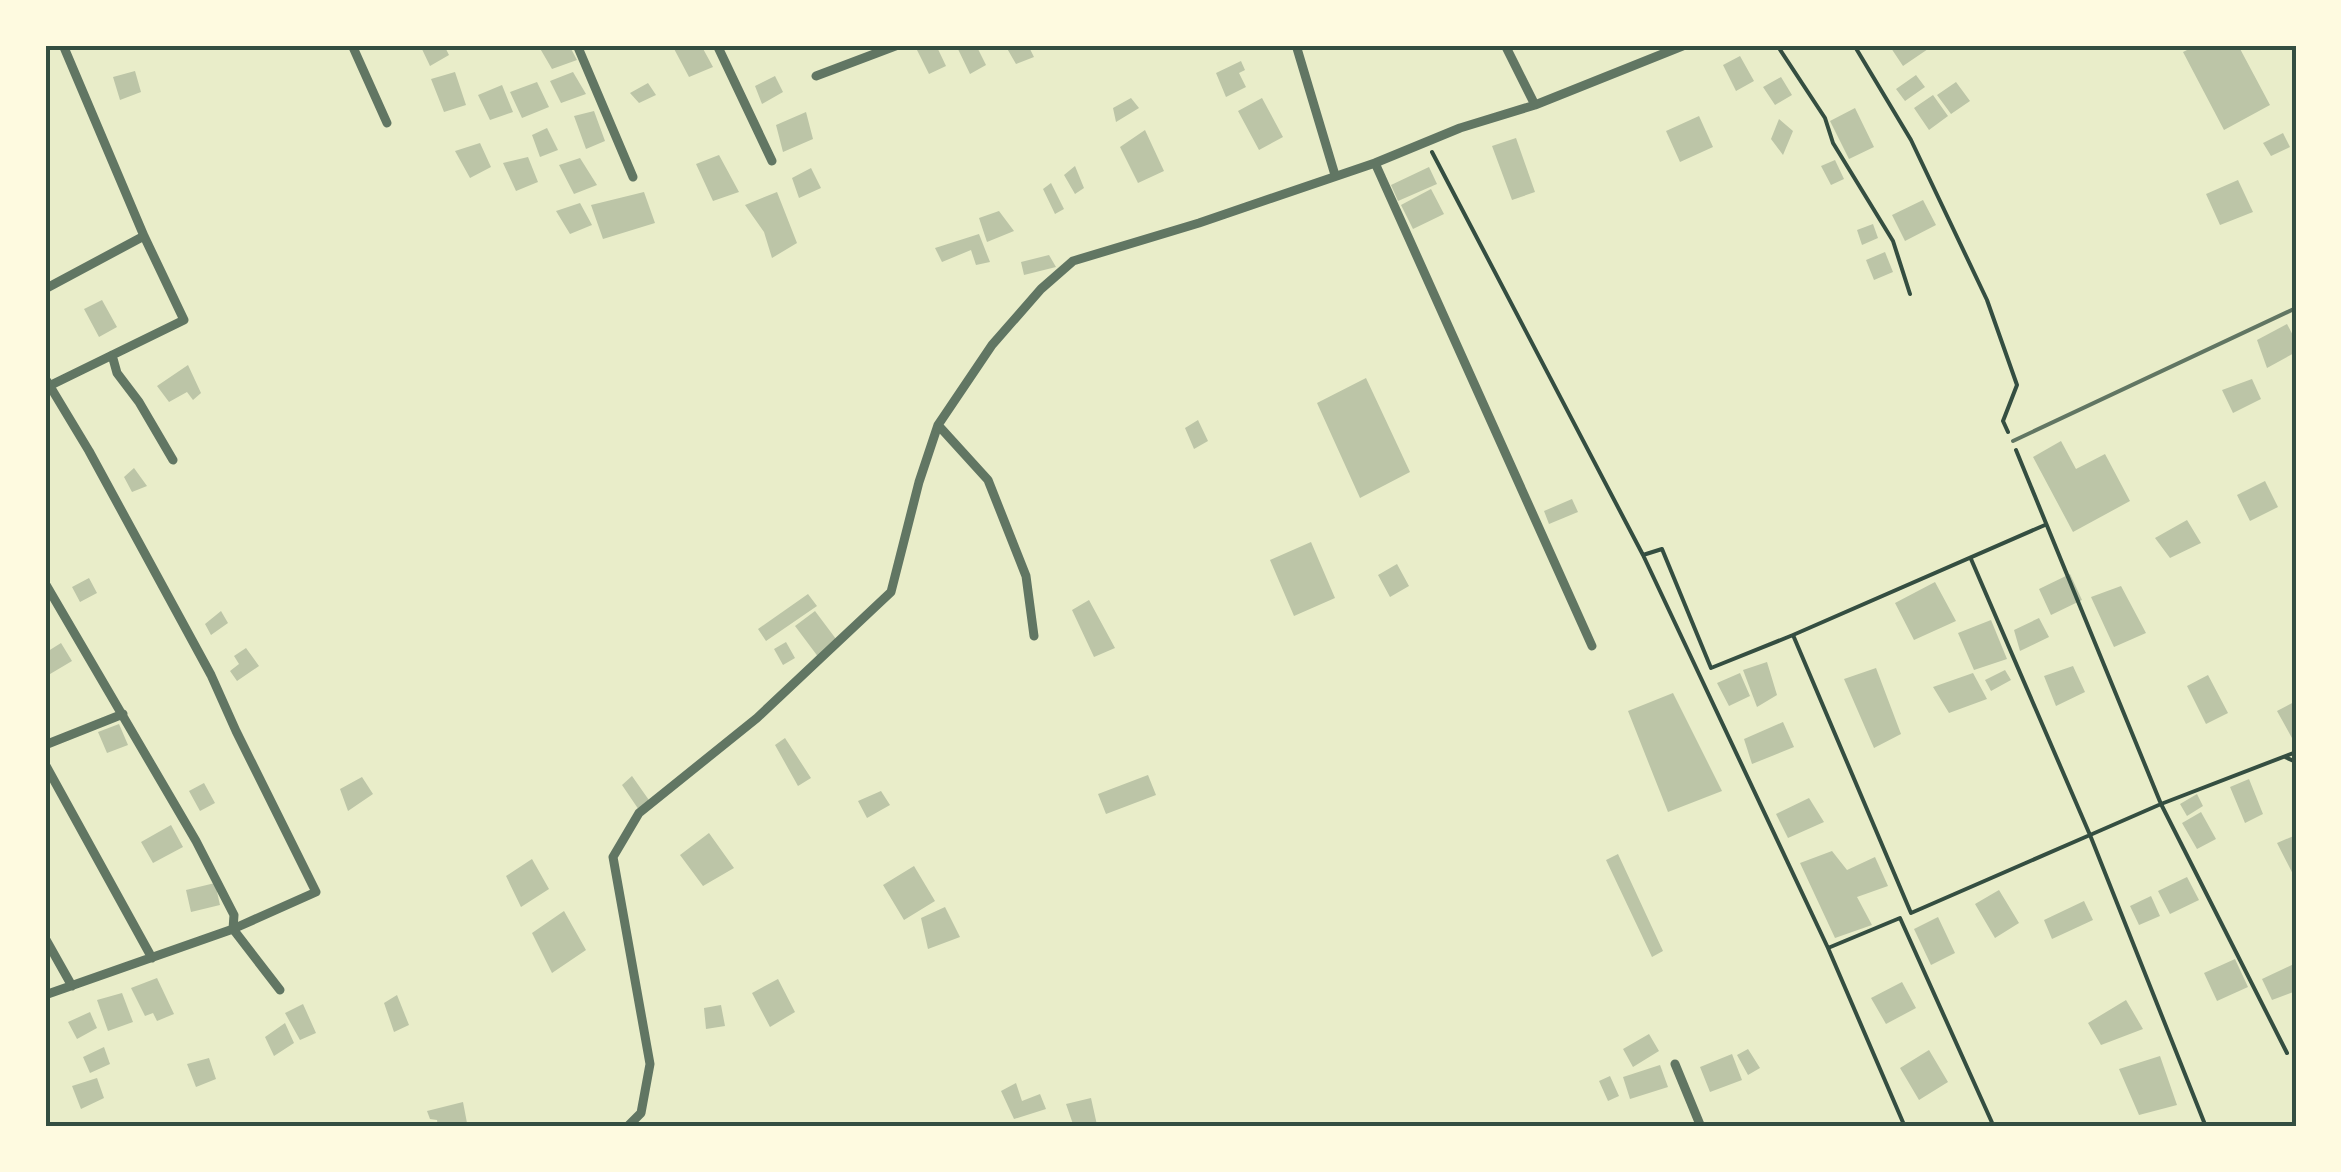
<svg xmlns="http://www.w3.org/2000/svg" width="2341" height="1172" viewBox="0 0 2341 1172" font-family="Arial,sans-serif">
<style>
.building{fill:#bcc5a7}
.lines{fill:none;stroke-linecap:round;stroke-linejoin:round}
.path{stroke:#344e41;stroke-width:4}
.service{stroke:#617663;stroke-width:4}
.minor{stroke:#617663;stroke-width:9}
.neatline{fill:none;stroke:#344e41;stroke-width:4}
</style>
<rect width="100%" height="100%" fill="#e9edc9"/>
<path class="building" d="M424,45H444L449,55L430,66L421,47Z
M538,45H569L577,60L552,69Z
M672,45H701L713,67L689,77Z
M926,45H936L946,66L929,74L917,50Z
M956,45H976L986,65L970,74Z
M1005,45H1028L1034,57L1016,64Z
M1889,45H1925L1928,49L1903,66Z
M2197,45H2238L2270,105L2224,130L2183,52Z
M1740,56L1754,81L1736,91L1723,65Z
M1241,61L1245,70L1239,73L1246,87L1226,97L1216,73Z
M135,71L141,92L120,100L113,77Z
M455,72L466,105L444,112L431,79Z
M573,72L586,94L561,103L550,81Z
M1916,75L1925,87L1905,101L1896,89Z
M775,76L783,92L762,104L755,86Z
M1781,77L1792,95L1775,105L1763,87Z
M537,82L549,107L522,118L510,92Z
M1956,82L1970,101L1951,114L1937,95Z
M648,83L656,95L639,103L630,93Z
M502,85L513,112L490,120L478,95Z
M1933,95L1948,116L1929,130L1914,108Z
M1131,98L1139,108L1116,122L1113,108Z
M1262,98L1283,137L1259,150L1238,111Z
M1855,108L1874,147L1849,159L1830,121Z
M594,111L605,141L586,149L574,116Z
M806,112L813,139L783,152L776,125Z
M1699,116L1713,147L1680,162L1666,131Z
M1779,119L1793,131L1783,155L1771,139Z
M547,128L558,150L540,157L532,135Z
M1145,130L1164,171L1138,183L1120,147Z
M2283,133L2290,147L2271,156L2263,143Z
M1516,138L1535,192L1512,200L1492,146Z
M480,143L491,167L470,178L455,151Z
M719,155L739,192L713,201L696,164Z
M528,157L538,182L516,191L503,163Z
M580,158L597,185L574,194L559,165Z
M1835,160L1844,179L1831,185L1821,166Z
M1075,166L1084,188L1075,194L1064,175Z
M1429,167L1437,184L1398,201L1391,185Z
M811,168L821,188L799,198L792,178Z
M2238,180L2253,212L2220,225L2206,194Z
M1051,183L1064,209L1055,214L1043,189Z
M1431,189L1444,214L1413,229L1401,205Z
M644,192L655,223L603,239L591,205Z
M777,192L797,243L772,258L764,232L745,205Z
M1923,200L1936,225L1905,241L1892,215Z
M580,203L592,225L570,234L556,211Z
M999,211L1014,231L987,242L979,218Z
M1873,224L1878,238L1862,245L1857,230Z
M979,234L990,262L976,265L971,250L942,262L935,248Z
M1885,252L1893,272L1874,280L1866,260Z
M1049,255L1056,267L1024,275L1021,262Z
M102,300L117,327L99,337L84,309Z
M2287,324L2296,341V352L2267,368L2257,340Z
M188,365L201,393L193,400L187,392L169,402L157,386Z
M1366,378L1410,472L1360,498L1317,403Z
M2252,379L2261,399L2233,413L2222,390Z
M1198,420L1208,441L1194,449L1185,428Z
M2061,441L2076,469L2105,454L2130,501L2073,532L2033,457Z
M134,468L147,486L132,492L124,477Z
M2265,481L2278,507L2250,521L2237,495Z
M1572,499L1578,512L1549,524L1544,511Z
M2187,520L2201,543L2170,558L2155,538Z
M1311,542L1335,598L1294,616L1270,560Z
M1397,564L1409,586L1390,597L1378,575Z
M2070,574L2082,600L2051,615L2039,589Z
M89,578L97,593L80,602L72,587Z
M1935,582L1956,621L1914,640L1895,603Z
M2121,586L2146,633L2114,647L2091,597Z
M808,594L817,606L766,641L758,629Z
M1089,600L1115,648L1094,657L1072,610Z
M221,611L228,623L211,635L205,624Z
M815,611L839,643L819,658L795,626Z
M2039,618L2049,637L2020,651L2014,630Z
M1991,620L2007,659L1974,670L1958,633Z
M786,642L795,658L783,665L774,649Z
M61,643L72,661L45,677V653Z
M246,648L259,666L237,681L230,671L239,664L234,656Z
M1767,662L1777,695L1757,707L1743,670Z
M2073,666L2085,692L2056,706L2044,676Z
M1876,668L1901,734L1874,748L1844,679Z
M2005,670L2011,680L1991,691L1985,680Z
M1740,673L1750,696L1729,706L1717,683Z
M1973,673L1987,699L1949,713L1933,687Z
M2208,675L2228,713L2206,724L2187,686Z
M1673,693L1722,791L1668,812L1628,711Z
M2296,701V736L2292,738L2277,711Z
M1783,722L1794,747L1752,764L1744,739Z
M119,724L128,745L107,753L98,732Z
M785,738L811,778L798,786L775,745Z
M1148,775L1156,795L1106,814L1098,794Z
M632,776L651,803L639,810L622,785Z
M362,777L373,794L348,811L340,789Z
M2249,779L2263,814L2245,823L2230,787Z
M204,783L215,803L200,811L189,791Z
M881,791L890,805L867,818L858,801Z
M2197,794L2203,806L2187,816L2180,804Z
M1809,798L1824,822L1788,838L1776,814Z
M2201,812L2216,839L2197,849L2182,823Z
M171,825L183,847L153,863L141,842Z
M709,833L734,868L703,886L680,855Z
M2296,835V880L2277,843Z
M1832,851L1847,870L1875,857L1888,886L1857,897L1872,925L1835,938L1800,863Z
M1618,854L1663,951L1652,957L1606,860Z
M532,859L549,889L521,907L506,876Z
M914,866L935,901L904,920L883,885Z
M2187,877L2199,900L2170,914L2158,891Z
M215,883L220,905L191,912L186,890Z
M1999,890L2019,923L1995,938L1975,904Z
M2151,896L2160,916L2139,925L2130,906Z
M2084,901L2093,920L2052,939L2044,920Z
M945,907L960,937L928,949L921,918Z
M564,911L586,950L552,973L532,933Z
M1938,917L1955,953L1931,965L1914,929Z
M2235,959L2248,987L2217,1001L2204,973Z
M2296,963V991L2272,1000L2262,979Z
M157,978L174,1014L157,1021L153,1013L145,1016L131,988Z
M778,979L795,1012L770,1027L752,993Z
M1902,982L1916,1008L1886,1024L1871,998Z
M122,993L133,1022L108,1031L97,1000Z
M397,995L409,1025L394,1032L384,1003Z
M2126,1000L2143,1029L2101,1045L2088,1023Z
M303,1004L316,1033L300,1040L285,1013Z
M721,1005L725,1026L706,1029L704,1008Z
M90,1012L97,1028L77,1039L68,1022Z
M285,1023L294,1043L274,1056L265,1037Z
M1649,1034L1659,1051L1633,1067L1623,1049Z
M104,1047L110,1064L90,1073L83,1057Z
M1748,1049L1760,1068L1748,1075L1737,1055Z
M1929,1050L1948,1082L1919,1100L1900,1068Z
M1732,1054L1742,1080L1710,1092L1700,1067Z
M2160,1056L2177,1105L2139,1115L2119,1069Z
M209,1058L216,1079L196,1087L187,1064Z
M1660,1065L1668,1087L1630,1099L1623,1077Z
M1610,1076L1619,1096L1608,1101L1599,1081Z
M97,1078L104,1098L81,1109L72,1086Z
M1016,1083L1022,1101L1040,1094L1046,1109L1014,1119L1001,1091Z
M1091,1098L1097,1125L1074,1127L1066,1104Z
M463,1102L467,1123H461L462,1127H438L437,1120L430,1119L427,1111Z"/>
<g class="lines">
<path class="path" d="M1777,45L1825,118L1833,143L1893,241L1910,294
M1854,45L1911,140L1987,300L2017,385L2003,421L2008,432
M1432,152L1643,555L1828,948L1905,1127
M1643,555L1662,549L1711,668L1793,635L1911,913L2090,835L2206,1127
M1971,559L2090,835L2161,804L2016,450
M1793,635L2045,525
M2285,757L2296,762
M1828,948L1900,918L1994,1127
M2287,1053L2161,804L2296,752"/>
<path class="service" d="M2013,441L2296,308"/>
<path class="minor" d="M352,45L387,123
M577,45L633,177
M717,45L772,161
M1296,45L1335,175
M1505,45L1535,105
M816,76L898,45
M1375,163L1592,646
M45,289L144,236
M112,355L117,373L139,402L173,460
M45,378L89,451L211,675L236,731L316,892L233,929L45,995
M49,386L184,320L144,236L63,45
M938,425L988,480L1026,576L1034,636
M45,583L196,841L234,915L233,929L280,990
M45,745L123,714
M45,764L152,958
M45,938L72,986
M1675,1064L1701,1127
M627,1127L641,1113L650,1064L613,857L639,813L757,718L891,592L919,482L938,425L992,345L1041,289L1073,261L1199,223L1375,163L1460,128L1535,105L1685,45"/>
</g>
<rect width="2341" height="1172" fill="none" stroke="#fefae0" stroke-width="95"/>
<rect x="48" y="48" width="2246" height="1076" class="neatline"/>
</svg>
